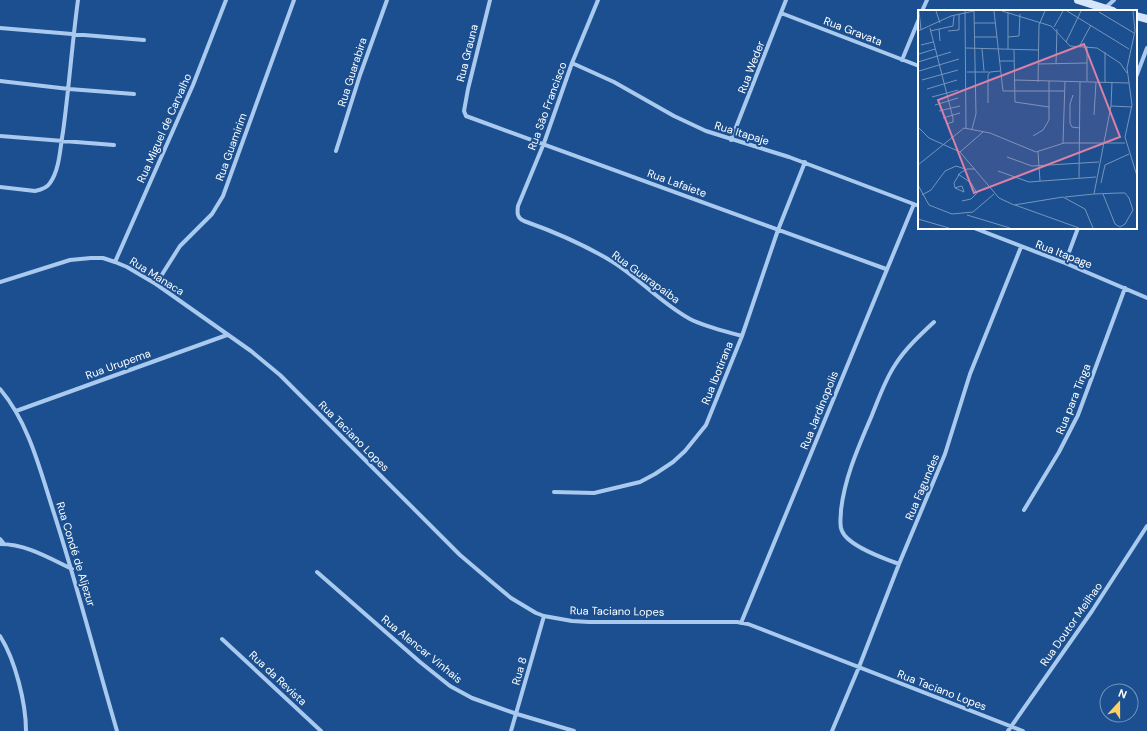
<svg xmlns="http://www.w3.org/2000/svg" width="1147" height="731" viewBox="0 0 1147 731" font-family="'DM Sans',sans-serif">
<style>
.lines{fill:none;stroke-linecap:round;stroke-linejoin:round}
.street{stroke:#a9c9ee;stroke-width:4}
.secondary{stroke:#d6e6fa;stroke-width:8}
.labels{text-anchor:middle;stroke-width:4;stroke-linejoin:round;paint-order:stroke}
.street-label{font-size:11px;fill:#fff;stroke:#1b4f8f}
.inset-road{fill:none;stroke:#7695bc;stroke-width:1}
.view{fill:#dd80a5;fill-opacity:0.15;stroke:#dd80a5;stroke-width:2}
.inset-edge{fill:none;stroke:#fff;stroke-width:2}
</style>
<rect width="100%" height="100%" fill="#1b4f8f"/>
<g class="lines">
<path class="street" d="M490,0L468,89L464,111L466,116L886,269
M598,0L572,63L544,143L518,206C517,213 517,218 524,221C555,232 585,245 613,262C640,279 662,304 690,319C706,327 724,331 742,336
M1104,9L1114,0
M922,11L927,0
M781,13L919,66
M0,28L144,40
M902,60L919,19
M572,63L614,82L674,116L706,131L789,157L919,206
M1136,77L1147,48
M0,81L69,89L134,94
M0,136L114,145
M731,140L786,0
M336,151L360,75L387,0
M0,187L35,191C40,190 47,188 50,183C60,169 60,147 63,132C69,88 72,44 78,0
M974,228L1065,263L1147,298
M115,262L193,85L226,0
M1065,263L1078,228
M0,282L70,260L91,258H103L115,262L127,267L156,284L251,351L280,375L460,555L493,583L511,598L536,613L544,616L572,621L589,622H737L748,624L1023,731
M156,284L180,246L212,214L223,196L294,0
M0,389C28,422 39,466 52,507C76,581 95,656 117,731
M16,411L227,335
M554,492L594,493L640,482L655,474L673,462L685,451L706,425L742,336L778,230L805,162
M1024,510L1059,452L1078,415L1125,288
M0,539L4,544
M0,544C26,544 49,558 72,569
M899,564C885,559 848,546 842,531C839,525 841,517 841,510C845,476 859,446 872,415C879,398 885,380 895,365C905,349 920,335 934,322
M317,572L420,662L450,686L472,698L517,714L574,731
M741,623L914,204
M0,636C15,659 26,703 26,731
M222,639L321,731
M511,731L544,616
M832,731L859,667L899,564L945,454L970,374L1021,247
M1008,731L1092,611L1147,526"/>
<path class="secondary" d="M1078,0L1113,11
M1136,16L1147,19"/>
</g>
<g class="labels">
<g class="street-label">
<text transform="translate(853 31) rotate(21)" y="4">Rua Gravata</text>
<text transform="translate(467 53) rotate(-76)" y="4">Rua Grauna</text>
<text transform="translate(751 67) rotate(-69)" y="4">Rua Weder</text>
<text transform="translate(352 72) rotate(-72)" y="4">Rua Guarabira</text>
<text transform="translate(547 106) rotate(-70)" y="4">Rua São Francisco</text>
<text transform="translate(164 128) rotate(-66)" y="4">Rua Miguel de Carvalho</text>
<text transform="translate(742 133) rotate(17)" y="4">Rua Itapaje</text>
<text transform="translate(231 147) rotate(-70)" y="4">Rua Guamirim</text>
<text transform="translate(677 183) rotate(20)" y="4">Rua Lafaiete</text>
<text transform="translate(1064 254) rotate(21)" y="4">Rua Itapage</text>
<text transform="translate(157 276) rotate(32)" y="4">Rua Manaca</text>
<text transform="translate(646 277) rotate(36)" y="4">Rua Guarapaiba</text>
<text transform="translate(118 364) rotate(-20)" y="4">Rua Urupema</text>
<text transform="translate(717 373) rotate(-68)" y="4">Rua Ibotirana</text>
<text transform="translate(1073 399) rotate(-68)" y="4">Rua para Tinga</text>
<text transform="translate(819 410) rotate(-68)" y="4">Rua Jardinopolis</text>
<text transform="translate(354 436) rotate(45)" y="4">Rua Taciano Lopes</text>
<text transform="translate(922 487) rotate(-67)" y="4">Rua Fagundes</text>
<text transform="translate(76 554) rotate(73)" y="4">Rua Condé de Aljezur</text>
<text transform="translate(617 611) rotate(1)" y="4">Rua Taciano Lopes</text>
<text transform="translate(1071 624) rotate(-55)" y="4">Rua Doutor Meilhao</text>
<text transform="translate(422 649) rotate(39)" y="4">Rua Alencar Vinhais</text>
<text transform="translate(519 671) rotate(-74)" y="4">Rua 8</text>
<text transform="translate(278 678) rotate(43)" y="4">Rua da Revista</text>
<text transform="translate(942 690) rotate(21)" y="4">Rua Taciano Lopes</text>
</g>
</g>
<g transform="translate(918 10)">
<rect width="219" height="219" fill="#1b4f8f"/>
<path class="inset-road" d="M1,1L3,20M18,1L22,13M47,1L48,118M76,1L85,81H146M84,1L133,16L152,36L179,38L202,53L209,63M149,1L211,39M215,1L217,21L209,58L214,95L207,127L219,166M181,2L216,23M56,13H77M136,17L145,1M12,18L35,108V112L28,114M21,19L22,31M0,21L33,6L56,1M12,21L35,16L36,6M30,21L41,20V4M56,27H79M90,27L101,26L102,4M148,32L163,1M3,35L15,32M169,36V71M161,37L173,15M48,38L120,40M64,39L66,61M90,39V2M96,40L97,92L131,97M1,44L17,39M81,51H96M0,52L33,42M120,54L169,53M138,54L139,19M1,61L41,49M49,62H71M4,70L40,60M96,70L211,73M120,72L121,15L127,1M187,72V42M9,79L39,70M155,85L152,94V113L154,117L162,118M14,87L40,80M70,93V65L72,62L82,61M17,95L40,88M193,96L214,97M21,101L42,96M176,105L178,72M25,108L42,103M0,117L11,128L42,142L81,188L96,195L145,187L167,199L175,218M54,119L58,104L56,1M115,126L125,120L131,110V71M145,133L147,71M42,142L65,122M120,142L122,171M89,147L114,156L181,152M0,155L46,118L72,123L118,142L146,133H207M80,161L111,172L178,167M40,164L53,173L59,183L53,189L44,191M161,168L162,72M183,173L187,155L211,144M0,175L11,195L34,204L55,202L76,184M44,176L46,182L37,178L40,177ZM37,178L36,173L42,163L49,159H57M176,184L193,96L194,72M4,185L13,180L27,161L38,156L47,159M147,187L176,184L201,183H207L211,188L215,200L207,214L202,217L197,214L185,184M97,195L161,218M49,205L92,218M0,209L31,218"/>
<path class="view" d="M166,34L202,127L56,183L20,90Z"/>
<rect width="219" height="219" class="inset-edge"/>
</g>
<g transform="translate(1119 703) rotate(21)"><circle r="19" fill="#1b4f8f" stroke="#7695bc"/>
<path d="M0-3L7 15L0 10L-7 15Z" fill="#ffd166"/>
<text y="-6" font-size="11" font-weight="bold" text-anchor="middle" fill="#ffffff">N</text>
</g>
</svg>
